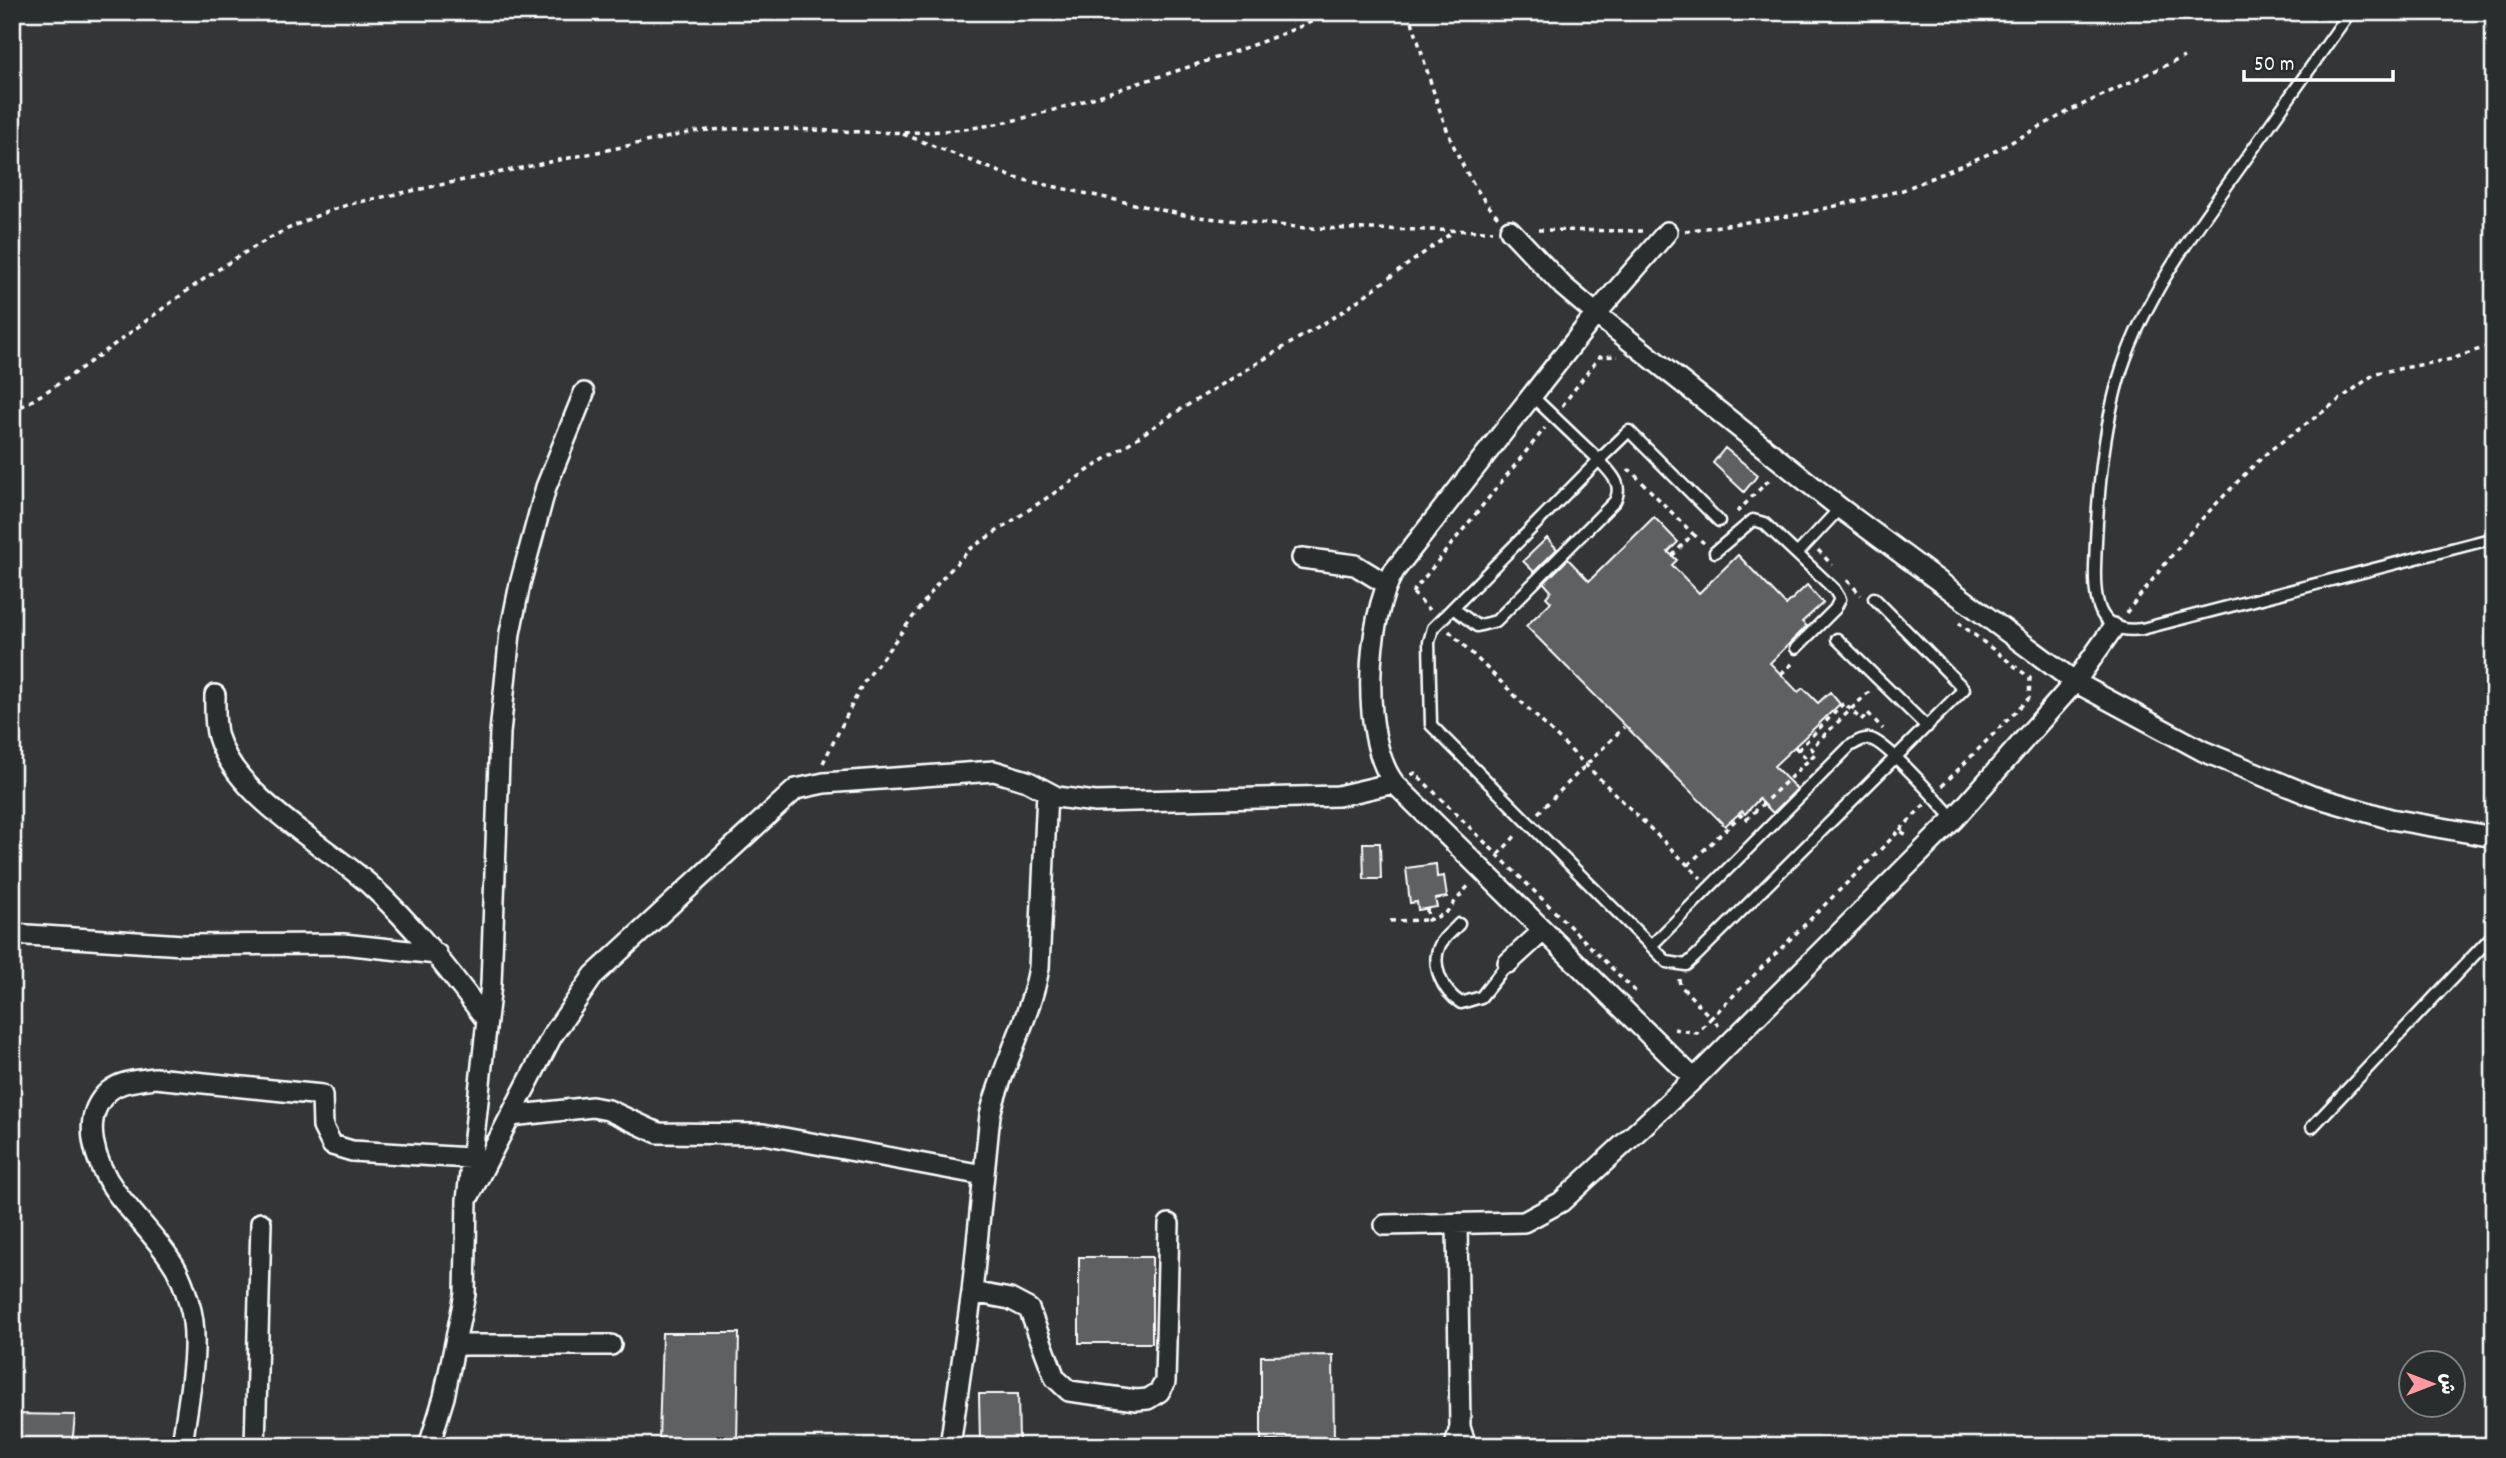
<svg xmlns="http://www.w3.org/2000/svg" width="2506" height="1458" viewBox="0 0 2506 1458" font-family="Dekko,'Playpen Sans Arabic',sans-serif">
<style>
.building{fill:#5f6162;stroke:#fff;stroke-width:2}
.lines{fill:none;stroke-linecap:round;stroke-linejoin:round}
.lane-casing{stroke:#fff;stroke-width:15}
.street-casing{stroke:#fff;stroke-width:24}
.path{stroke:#fff;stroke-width:3.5;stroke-dasharray:5 5;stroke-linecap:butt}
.lane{stroke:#2a2d2e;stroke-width:10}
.street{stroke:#2a2d2e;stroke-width:19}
</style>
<rect width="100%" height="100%" fill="#333536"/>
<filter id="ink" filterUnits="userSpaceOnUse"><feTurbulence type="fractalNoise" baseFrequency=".0143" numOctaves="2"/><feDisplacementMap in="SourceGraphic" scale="14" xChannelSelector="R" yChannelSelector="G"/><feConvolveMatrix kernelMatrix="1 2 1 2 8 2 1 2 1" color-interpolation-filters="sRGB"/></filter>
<g filter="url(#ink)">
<path class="building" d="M1725,448L1758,475L1744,492L1713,463Z
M1654,517L1678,542L1668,552L1677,560L1672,565L1699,593L1738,555L1786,605L1807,585L1823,603L1802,622L1807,626L1770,663L1798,692L1803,688L1818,703L1830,692L1840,704L1774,766L1797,789L1773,813L1759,799L1745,814L1742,811L1725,826L1526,626L1551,602L1546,597L1551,591L1544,583L1568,559L1589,581Z
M1547,538L1557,549L1534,572L1523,561Z
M1363,843H1380L1381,879H1364Z
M1436,864L1437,877L1444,876L1447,897L1435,899L1437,907L1418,910L1417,902L1410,903L1406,868Z
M1079,1257H1152V1343H1079Z
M662,1333H739L737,1443L659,1441Z
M1333,1355L1334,1440L1261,1441V1356Z
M979,1394H1018L1019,1441H980Z
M12,1414L75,1415L72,1446H12Z"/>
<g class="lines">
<g class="lane-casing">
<path id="lane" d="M2350,12C2311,67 2272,122 2233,177C2190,237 2146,297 2122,368C2102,430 2097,502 2095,567C2094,603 2099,635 2142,629L2494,538
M1532,396L1599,460L1433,628L1429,642L1431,725L1667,962L1686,965L1698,954L1964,689L1874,598
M1715,552L1753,520L1764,523L1834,589L1840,599L1835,609L1796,648
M1797,554L1840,508
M1453,608L1477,626L1496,621L1615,501C1624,483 1610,473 1599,460L1629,431L1719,521
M1837,639L1927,727
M1459,924C1454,930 1444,937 1440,945C1430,965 1443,992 1461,1003L1481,997L1508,963
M1651,946L1850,746C1857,742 1862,738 1870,739C1887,742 1940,804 1954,819
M2312,1127L2494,934"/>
</g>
<g class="street-casing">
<path id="street" d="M1510,230L1563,286L1596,314L1840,508L2075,682L2203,751L2312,796L2391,819L2494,837
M1667,232L1596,314L1394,571C1366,619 1360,737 1394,783L1694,1079
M1302,558L1355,565L1386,584
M215,695C215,709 214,723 218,737C236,797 324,844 369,884C414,925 451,973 487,1021
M12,934L183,945L343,944L437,954
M1508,963L1543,931
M511,1116L592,1107L608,1110L658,1133L763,1134L983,1175
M467,1200L552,1036L594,975L796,789L824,783L994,771L1027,781L1057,797L1095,802L1338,796L1394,783
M1457,1224L1460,1427
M1385,1225L1524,1222L1561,1202L1694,1079L1954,819L2075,682L2113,628
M972,1292L1010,1299L1029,1309L1055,1378L1069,1391L1136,1400L1148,1399L1159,1392L1165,1382L1169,1224
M455,1345H611
M182,1446C187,1404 202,1342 189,1303C185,1288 179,1271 170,1259C154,1235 133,1215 116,1192C96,1165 78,1118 109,1091C121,1081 140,1080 155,1078L322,1095L323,1127L332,1145L352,1151L470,1158
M255,1446L261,1223
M429,1446L444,1397L465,1294L467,1200L491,984L500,733L510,633L520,584L546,487L584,393
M950,1446L972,1292L990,1115C1002,1065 1030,1019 1039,968L1047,792
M1455,1446L1460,1427L1466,1446"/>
</g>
<path class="path" d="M1409,12C1432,82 1448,162 1498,217
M903,134L1015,178L1189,216L1306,228L1492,231
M1538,230L1642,231
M1685,231L1802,214L1903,190L1993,152L2071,110L2184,57
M1562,406L1599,357L1618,356
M12,412C128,348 225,240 354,203L698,131C779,123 861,137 942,131C1009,127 1070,105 1133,85C1201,63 1269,42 1333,12
M1628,472L1630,470L1693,534
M1737,512L1771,478
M1818,550L1832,565
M1672,556L1693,534L1704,543
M1847,580L1861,595
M1412,593L1545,428
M1413,593L1429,610
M2126,613L2197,524L2245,474L2269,451L2376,373L2452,359L2494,344
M1449,631L1701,878
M1781,674L1793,663
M1795,747L1808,760
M1798,750L1844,703L1861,720L1868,713L1883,729
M823,763L862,685L939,582L970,549L1173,414L1339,314L1450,234
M1411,775L1415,773L1638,994
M1942,786L2029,698L2030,678L1959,623
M1538,813L1624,727
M1900,830L1925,804
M1498,855L1518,833
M1688,865L1741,815L1746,820L1816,753L1811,748L1871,690
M1427,909L1428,920L1445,914L1469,885
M1390,921L1428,920
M1679,979L1680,985L1711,1018L1900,830L1909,838
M1674,1029L1697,1033L1711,1018L1721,1028"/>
<use href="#lane" class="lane"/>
<use href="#street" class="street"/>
</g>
</g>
<rect width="2506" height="1458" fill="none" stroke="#2a2d2e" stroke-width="42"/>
<rect x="21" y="21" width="2464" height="1416" fill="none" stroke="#fff" stroke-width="2.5" filter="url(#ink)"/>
<g transform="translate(2432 1384) rotate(90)"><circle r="33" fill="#2a2d2e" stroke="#7f8182" stroke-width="2"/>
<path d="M0-5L12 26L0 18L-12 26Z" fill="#ff9aa2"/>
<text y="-10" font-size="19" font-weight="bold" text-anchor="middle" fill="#ffffff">ش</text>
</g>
<path d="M2244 70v10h149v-10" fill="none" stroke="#ffffff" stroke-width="3.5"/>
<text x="2254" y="70" font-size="21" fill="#ffffff" stroke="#2a2d2e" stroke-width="5" paint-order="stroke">50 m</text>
</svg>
